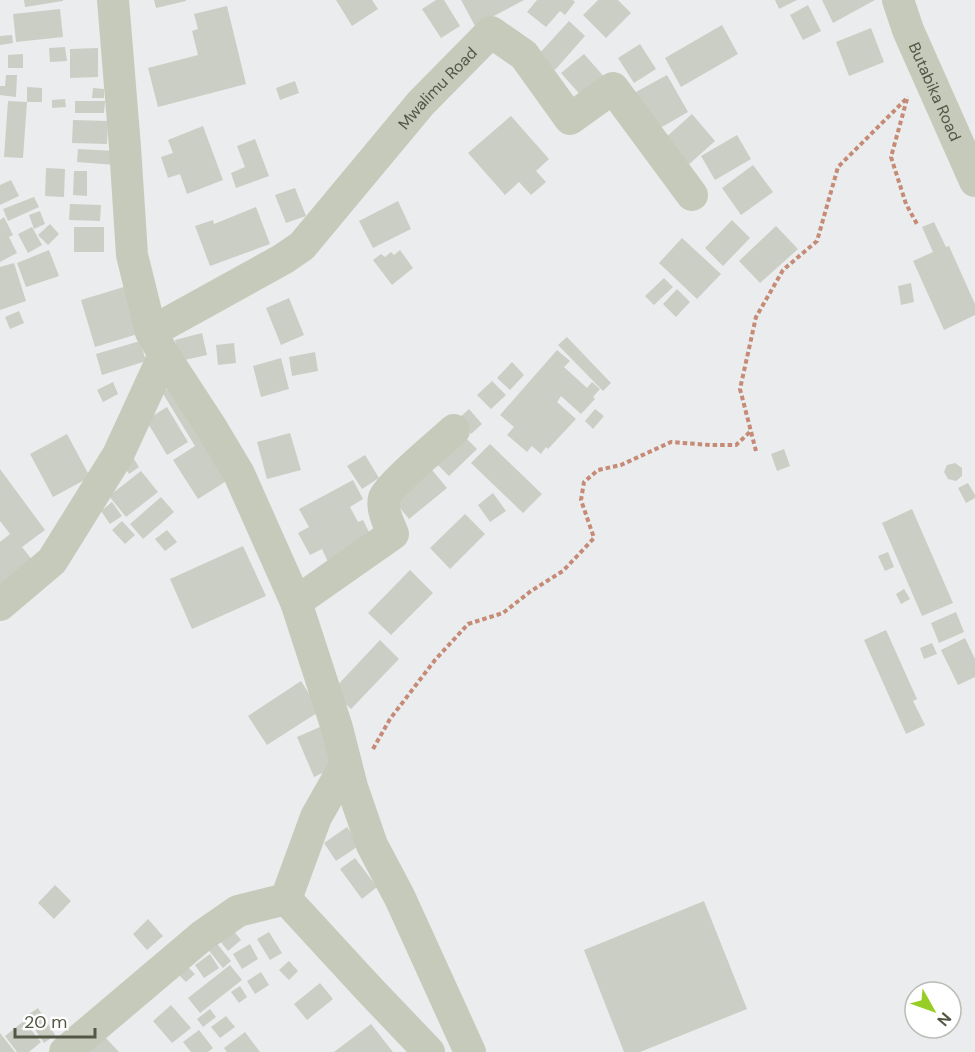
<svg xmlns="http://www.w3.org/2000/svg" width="975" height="1052" viewBox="0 0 975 1052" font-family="'DM Sans',sans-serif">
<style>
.building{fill:#cbcec5}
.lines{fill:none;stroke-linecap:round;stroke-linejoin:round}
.path{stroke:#c58b76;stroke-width:4;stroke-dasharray:4.5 3;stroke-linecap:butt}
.minor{stroke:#c6caba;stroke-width:32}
.labels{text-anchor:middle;stroke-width:6;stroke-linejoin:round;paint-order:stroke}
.street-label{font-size:16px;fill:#535745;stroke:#fff}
</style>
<rect width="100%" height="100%" fill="#ebecee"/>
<path class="building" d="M24,0H63V1L25,7Z
M154,0H186V1L156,8Z
M336,0H372L378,9L352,26Z
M436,0H444L460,26L441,38L422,9Z
M461,0H524L475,26Z
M537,0H573L575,2L565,15L560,11L546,27L527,12Z
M598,0H618L631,13L606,38L583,15Z
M775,0H797L779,9Z
M822,0H875L833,23Z
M808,5L821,31L803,40L790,15Z
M227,6L246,84L158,107L148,68L198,55L192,31L198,29L194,14Z
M60,9L63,37L16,42L13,14Z
M569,21L585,36L555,70L538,55Z
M722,25L738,54L681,87L665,58Z
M871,28L884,62L849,76L836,42Z
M12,35L13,43L0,45V36Z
M640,44L656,69L634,83L618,58Z
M65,47L67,61L50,62L49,48Z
M98,48V77L70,78V49Z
M23,54V68H8V55Z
M584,54L606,79L584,99L561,73Z
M6,75H17L16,97L0,95V86H5Z
M667,75L688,112L655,131L634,93Z
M295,81L299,93L280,100L276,88Z
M27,87L42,88V102H27Z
M93,88L104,89V98H92Z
M65,99L66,107L52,108V100Z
M8,101L27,102L23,158L4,157Z
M75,101H105L104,113H75Z
M692,114L715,141L686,167L663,140Z
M511,116L549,159L536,171L546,182L531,195L519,182L505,195L468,153Z
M73,120L108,121L107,144L72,143Z
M203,126L223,180L187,194L180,174L168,178L161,157L173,153L168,140Z
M737,135L751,159L715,180L701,156Z
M255,139L269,176L236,188L231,173L245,167L237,146Z
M78,149L116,151L115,165L77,162Z
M753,165L773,192L741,215L722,188Z
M46,168L65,169L64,197L45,196Z
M74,171H87V196L73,195Z
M11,180L19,196L0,205V185Z
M295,188L306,216L286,223L275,195Z
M34,197L39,207L8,221L3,209Z
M398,201L411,229L373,248L359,221Z
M70,204L101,205L100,221L69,220Z
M256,207L270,244L210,266L195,226L213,220L214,224Z
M40,211L45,224L34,229L29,215Z
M4,217L13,235L9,237L17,253L0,262V220Z
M732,220L750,238L723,266L705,248Z
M934,222L946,247L949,246L975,304V315L944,330L913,261L933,252L922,227Z
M50,224L59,234L48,245L38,235Z
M776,226L798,249L760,283L739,261Z
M32,227L42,245L28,253L18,234Z
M74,227H104V252H74Z
M682,238L721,274L697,299L659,263Z
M49,250L59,276L26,287L17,263Z
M400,250L413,268L392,285L373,260L381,254L385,257L391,252L394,255Z
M14,263L26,301L0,310V267Z
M664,278L673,287L654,305L645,296Z
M911,283L914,302L901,305L898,286Z
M127,286L141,333L95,347L81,300Z
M677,289L690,302L676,317L663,304Z
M289,298L304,335L281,345L266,308Z
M19,311L24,323L10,329L5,317Z
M202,333L207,355L180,361L175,340Z
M567,337L611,383L603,391L558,345Z
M140,341L146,361L102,375L96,354Z
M234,343L236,363L218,365L216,345Z
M557,350L570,361L564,367L587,388L592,382L600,389L593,397L595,399L581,414L561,396L557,402L576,419L548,449L546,447L541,454L532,446L527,452L507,435L514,427L500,415Z
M315,352L318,371L292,376L289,357Z
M281,358L289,389L261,397L253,366Z
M512,362L524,375L510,390L497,378Z
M492,381L506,395L491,409L477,395Z
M113,382L118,394L103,402L97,390Z
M178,382L236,475L198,499L173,460L195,446L162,392Z
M167,407L188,442L167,455L146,420Z
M469,409L482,424L471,434L458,419Z
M595,409L604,416L593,429L585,421Z
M290,433L301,470L267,479L257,442Z
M67,434L90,477L53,497L30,454Z
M463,435L477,449L449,476L435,462Z
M490,444L542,494L523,513L471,463Z
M784,449L790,466L777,471L771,454Z
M131,454L139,467L129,474L120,460Z
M365,455L379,478L362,489L347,466Z
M955,463L962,468V476L956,481L948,479L944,472L947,465Z
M0,469L45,530L22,547L33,561L0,586V542L10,534L0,521Z
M432,470L447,488L409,519L394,501Z
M141,471L158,492L126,517L109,496Z
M353,480L363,499L350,507L358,522L363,520L372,538L328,562L322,549L310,555L298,533L309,527L299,509Z
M968,483L975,495V498L966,503L958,488Z
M493,493L506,511L490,522L478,505Z
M161,497L174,512L143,539L130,524Z
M112,502L122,516L110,524L101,511Z
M912,509L953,603L922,616L882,523Z
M465,514L485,534L450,569L430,548Z
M122,521L135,535L125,544L112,530Z
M167,530L177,542L165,551L155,539Z
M243,546L266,596L192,629L170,579Z
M888,552L894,567L885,571L878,556Z
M410,570L433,593L391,635L368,613Z
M904,589L910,599L901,604L896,594Z
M956,612L964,632L939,643L931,623Z
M886,630L917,699L913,701L925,725L906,734L864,640Z
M965,638L975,659V677L958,685L941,650Z
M380,640L399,659L351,709L332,691Z
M932,643L937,654L924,659L920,648Z
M301,681L320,711L267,745L248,716Z
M320,727L337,766L314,777L297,737Z
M347,827L360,845L336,861L324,843Z
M355,858L377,887L362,899L340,869Z
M55,885L71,901L54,919L38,903Z
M704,901L747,1009L640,1052H624L584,950Z
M148,919L163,936L147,950L133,934Z
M229,925L241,940L228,951L216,936Z
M269,932L282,953L270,960L257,939Z
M214,940L231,961L223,968L206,947Z
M250,944L258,959L242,969L233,954Z
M210,954L219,968L204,978L195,965Z
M289,961L298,971L289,980L279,970Z
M183,962L195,974L186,982L174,970Z
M230,965L242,980L200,1013L188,998Z
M261,972L269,985L255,994L247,981Z
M320,983L333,999L307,1020L294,1004Z
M240,986L247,997L239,1003L231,992Z
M171,1005L191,1028L172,1043L153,1021Z
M38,1008L55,1035L44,1043L26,1016Z
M210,1009L216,1017L203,1027L197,1019Z
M226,1016L235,1027L220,1038L211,1027Z
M24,1021L41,1042L29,1052H17L5,1036Z
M371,1024L393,1052H334Z
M199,1030L213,1048L208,1052H191L183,1042Z
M245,1032L260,1052H227L224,1048Z
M0,1033L15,1052H0Z
M104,1036L119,1052H87Z"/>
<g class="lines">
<path class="path" d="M907,99L891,157L906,204L917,224
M756,451L740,389L756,317L783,270L817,241L838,167L908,97
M373,749L390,719L435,660L468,624L503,613L531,591L563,571L594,538L581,500L584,482L598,470L621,465L671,442L710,445H736L751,431"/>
<g class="minor">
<path d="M113,0L125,147L132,255L151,332L164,355L211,427L239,474L296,602L337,728L352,787L372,845L400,898L470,1052"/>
<path id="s1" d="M898,0L908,30L975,181"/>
<path id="s2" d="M151,332L283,259L302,246L421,103L491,32L524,55L570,119L613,88L692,195"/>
<path d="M296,602L393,534C389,524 381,509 384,498C389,485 441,442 454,430"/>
<path d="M0,605L52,561L118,455L164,355"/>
<path d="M286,899L368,988L429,1052"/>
<path d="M65,1052L202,936L238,911L286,899L316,817L346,764"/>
</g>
</g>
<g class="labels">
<g class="street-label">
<text dy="6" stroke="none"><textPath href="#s2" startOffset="382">Mwalimu Road</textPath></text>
<text dy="6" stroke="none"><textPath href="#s1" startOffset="99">Butabika Road</textPath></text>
</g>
</g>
<g transform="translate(933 1010) rotate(130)"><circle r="28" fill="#ffffff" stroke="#babcb5" stroke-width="1.5"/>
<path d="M0-4.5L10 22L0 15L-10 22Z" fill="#96ce25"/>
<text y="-9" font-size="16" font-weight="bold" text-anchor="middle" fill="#535745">N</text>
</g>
<path d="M15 1028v9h80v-9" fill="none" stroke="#535745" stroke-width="3"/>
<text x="24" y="1028" font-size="18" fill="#535745" stroke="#ffffff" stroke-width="4.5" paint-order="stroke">20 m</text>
</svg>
